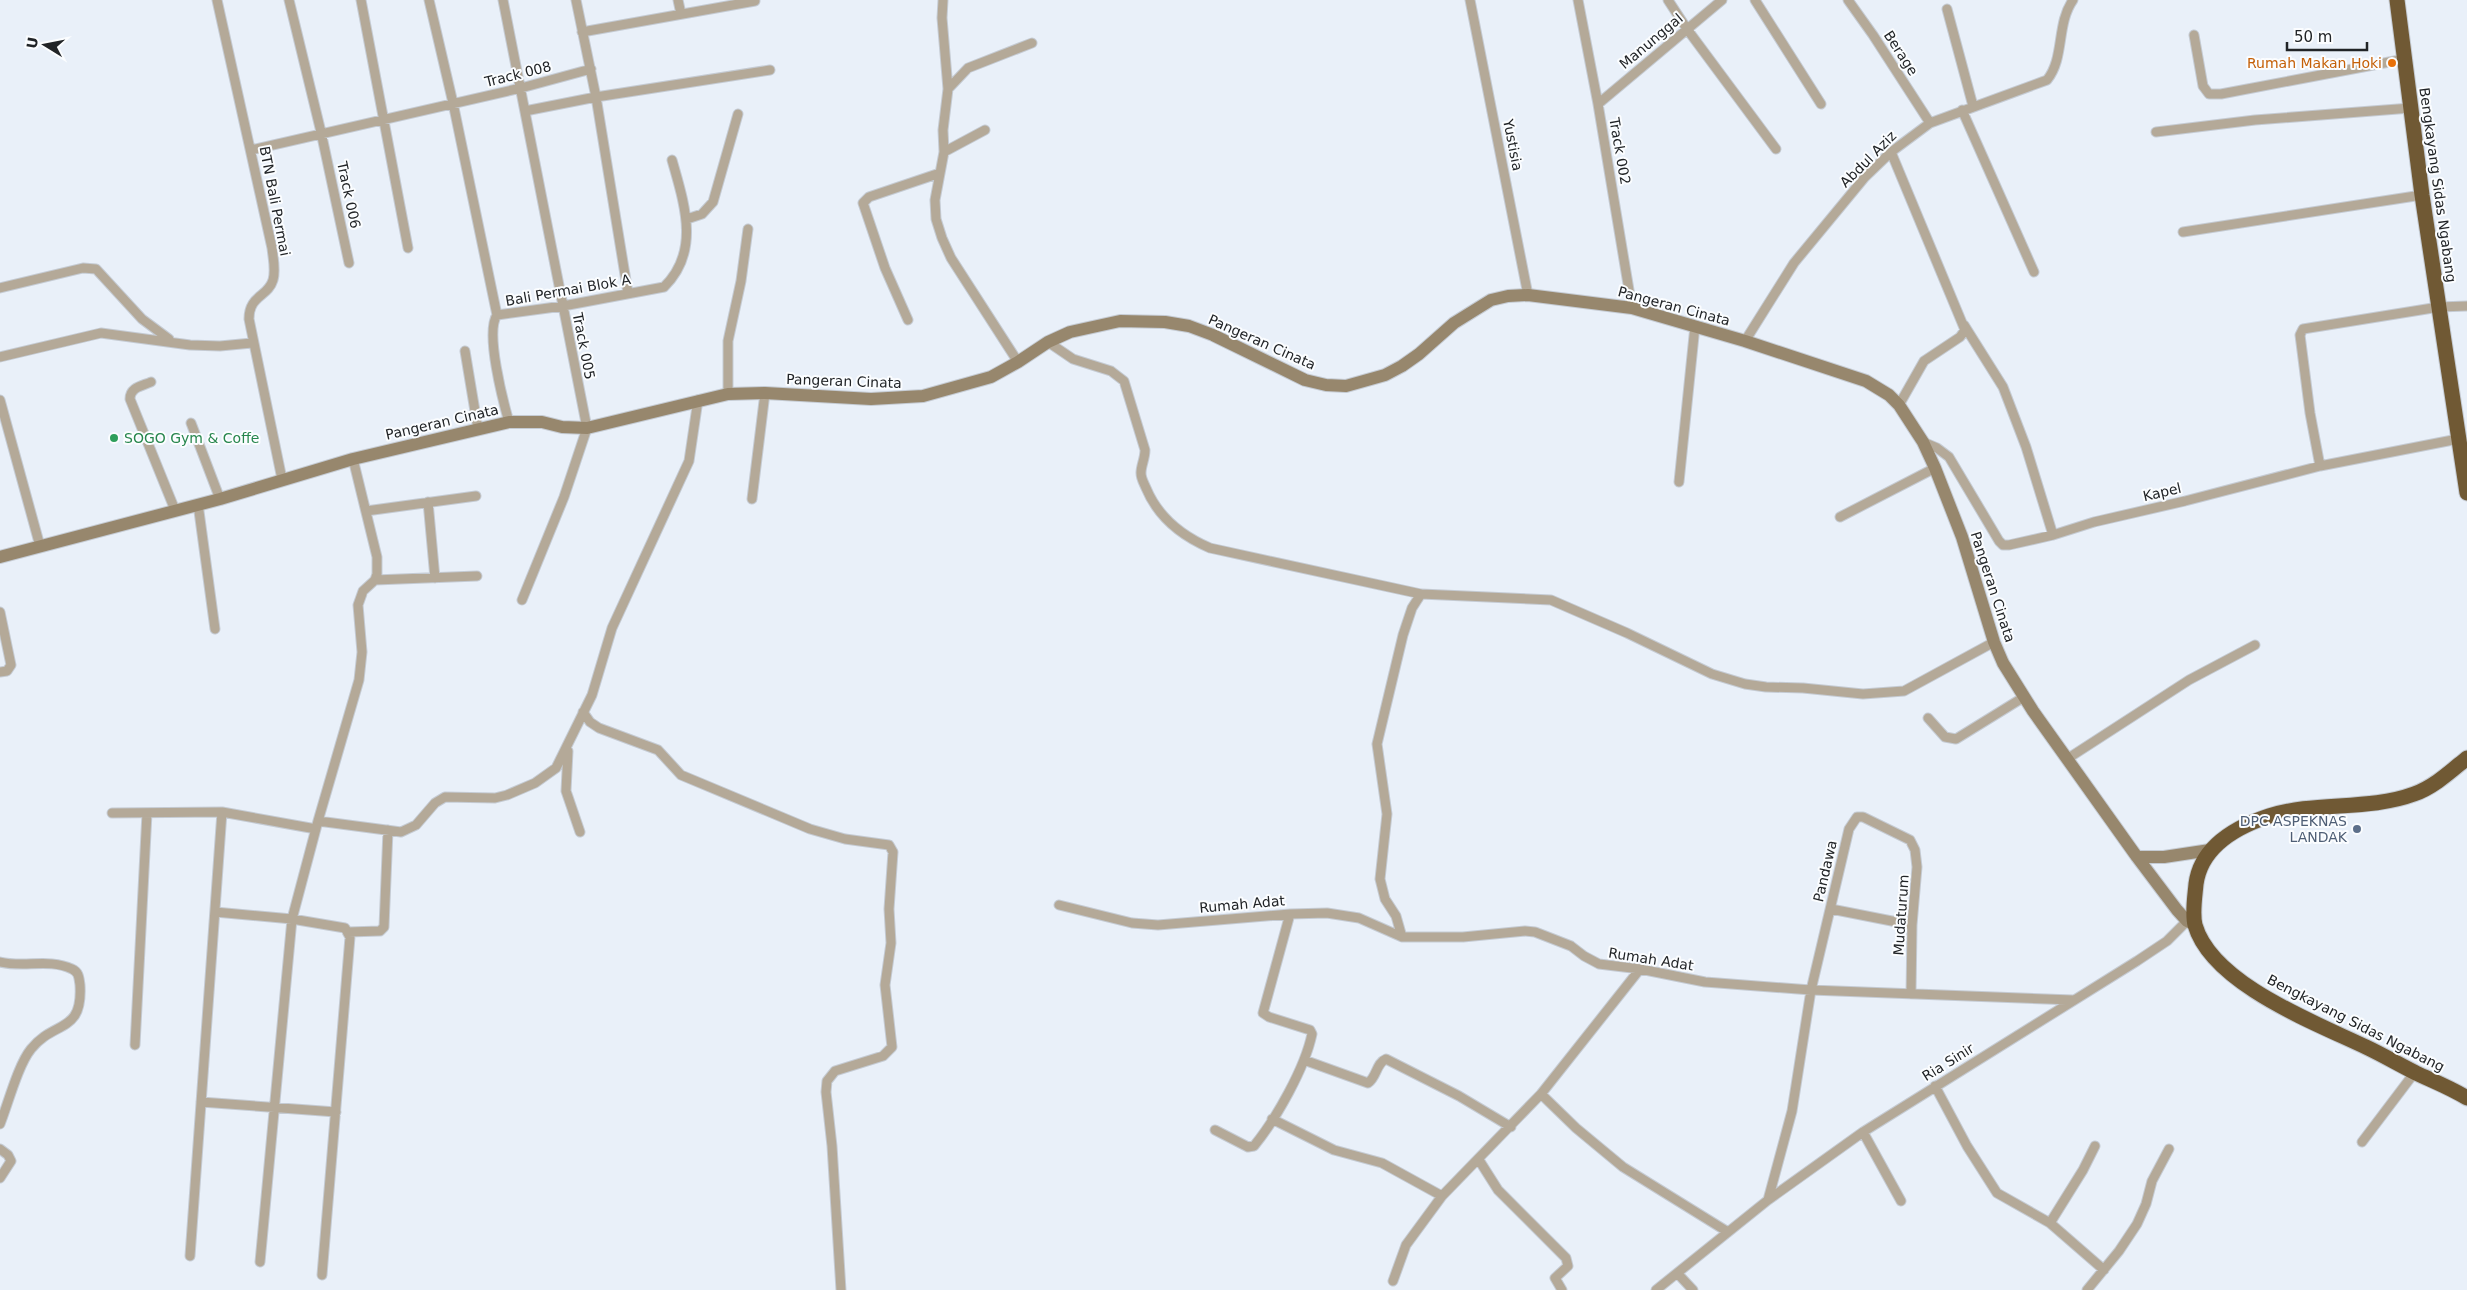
<svg xmlns="http://www.w3.org/2000/svg" width="2467" height="1290" viewBox="0 0 2467 1290" font-family="'DejaVu Sans',sans-serif">
<style>
.lines{fill:none;stroke-linecap:round;stroke-linejoin:round}
.street-casing{stroke:#c5cbd3;stroke-width:11}
.secondary-casing{stroke:#c5cbd3;stroke-width:14}
.highway-casing{stroke:#c5cbd3;stroke-width:17}
.street{stroke:#b4a998;stroke-width:9}
.secondary{stroke:#97876d;stroke-width:12}
.highway{stroke:#705934;stroke-width:15}
.food-dot{fill:#e8710a;stroke:#fbfdff;stroke-width:2}
.leisure-dot{fill:#2e9e5b;stroke:#fbfdff;stroke-width:2}
.service-dot{fill:#5c6f8a;stroke:#fbfdff;stroke-width:2}
.labels{text-anchor:middle;stroke-width:4;stroke-linejoin:round;paint-order:stroke}
.street-label{font-size:14px;fill:#212427;stroke:#fbfdff}
.food-label{font-size:14px;fill:#c56008;stroke:#fbfdff;text-anchor:end}
.leisure-label{font-size:14px;fill:#27864d;stroke:#fbfdff;text-anchor:start}
.service-label{font-size:14px;fill:#4e5e75;stroke:#fbfdff;text-anchor:end}
</style>
<rect width="100%" height="100%" fill="#e9f0f9"/>
<g class="lines">
<g class="street-casing">
<path id="street" d="M217,0L272,248C273,258 276,270 273,280C268,297 249,295 249,319L282,479
M289,0L321,132L349,263
M361,0L408,248
M429,0L453,103L497,315L563,306L664,287C701,251 684,203 672,160
M503,0L587,428L564,497L522,600
M576,0L596,97L770,70
M678,0L681,14
M943,0L942,18L948,89L943,130L944,152L935,200L936,219L942,238L951,258L1018,362
M1470,0L1528,295
M1578,0L1598,104L1632,308
M1668,0L1687,29L1776,149
M1755,0L1821,104
M1848,0L1873,35L1930,123
M1947,9L1973,106
M582,32L755,1
M2194,35L2203,86L2209,94H2221L2405,59
M948,89L968,68L1032,43
M1598,104L1722,0
M1962,110L2034,272
M525,111L596,97L628,293
M2156,132L2255,120L2411,108
M251,150L521,88L591,69
M944,152L985,130
M1891,152L1965,330L1960,337L1924,361L1899,405
M687,219L702,214L713,202L738,114
M2183,232L2422,195
M0,288L83,268L96,269L142,319L169,339
M497,315C485,332 503,401 509,422
M908,320L885,268L863,203L869,197L940,173
M1964,325L2003,387L2026,447L2053,535
M1745,341L1794,263L1865,177L1891,152L1930,123L2047,80C2065,58 2056,24 2073,0
M1048,342L1073,359L1111,371L1124,381L1145,450C1145,459 1141,465 1141,473C1141,479 1144,483 1146,488C1158,517 1182,536 1210,548L1421,594
M465,351L478,429
M0,357L101,333L190,345L220,346L252,343
M151,382C142,386 130,387 130,399L175,510
M728,394V341L741,281L748,229
M0,400L40,546
M191,423L220,499
M1923,442L1937,448L1949,457L1999,541L2003,545H2009L2053,535L2094,522L2185,501L2320,466L2458,439
M2320,466L2310,413L2300,335L2303,329L2439,307L2467,306
M1679,482L1695,326
M752,499L765,393
M428,502L435,578
M198,504L215,629
M366,511L476,496
M1840,517L1935,468
M375,580L477,576
M0,612L11,665L7,671L0,672
M583,712L590,722L599,728L658,750L681,775L810,829L845,839L889,845L893,852L889,909L891,943L885,985L892,1047L883,1056L835,1071L827,1081L826,1092L832,1146L841,1290
M1928,718L1945,737L1956,739L2024,697
M568,751L566,791L580,832
M2067,759L2189,680L2255,645
M112,813L222,812L316,829
M318,821L401,832L416,825L435,803L445,797L495,798L507,795L535,783L556,768L592,695L612,628L689,461L698,400
M1059,905L1132,923L1158,925L1290,914L1327,913L1359,918L1402,937H1463L1525,931L1535,932L1571,946L1584,956L1599,964L1640,969L1705,982L1811,990L2073,1000
M1831,909L1912,925
M215,912L292,919L345,928L350,937L322,1275
M348,932L380,931L384,927L388,830
M1402,937L1396,916L1385,899L1380,879L1387,814L1377,744L1403,635L1412,608L1421,594L1551,600L1627,633L1712,674L1745,684L1766,687L1803,688L1863,694L1904,691L1994,642
M0,962C24,968 49,958 72,969C79,972 79,978 80,985C83,1034 54,1020 31,1049C18,1065 8,1104 0,1124
M135,1045L147,813
M1304,1060L1368,1083C1377,1077 1376,1063 1386,1059L1459,1096L1511,1127
M1935,1086L1967,1146L1997,1193L2050,1223L2104,1270
M1541,1094L1576,1128L1623,1167L1728,1232
M201,1102L336,1112
M1272,1119L1334,1150L1382,1163L1442,1196
M1215,1130L1248,1147L1254,1146C1276,1119 1305,1068 1312,1034L1310,1030L1269,1017L1263,1013L1290,914
M1863,1132L1901,1201
M2362,1142L2415,1072
M0,1149L8,1155L11,1161L0,1178
M1479,1160L1498,1190L1566,1258L1568,1266L1555,1278L1562,1290
M1768,1200L1792,1111L1811,990L1849,829L1857,817H1863L1910,840L1915,850L1917,867L1912,925L1911,994
M2050,1223L2083,1170L2095,1146
M190,1256L222,812
M260,1262L292,919L318,821L359,680L362,652L358,605L363,591L375,580L377,574V557L353,459
M1678,1274L1693,1290
M1393,1281L1406,1245L1442,1196L1541,1094L1640,969
M1656,1290L1768,1200L1863,1132L2137,961L2167,941L2187,921
M2087,1290L2119,1251L2137,1224L2146,1204L2152,1181L2169,1149"/>
</g>
<g class="secondary-casing">
<path id="secondary" d="M0,557L220,499L353,459L509,422H542L562,427L587,428L728,394L765,393L871,399L923,396L991,377L1018,362L1048,342L1070,332L1120,321L1165,322L1189,326L1213,335L1305,380L1326,385L1346,386L1385,375L1402,366L1419,354L1454,323L1491,300L1508,296L1528,295L1632,308L1745,341L1866,381L1889,395L1899,405L1923,442L1935,468L1962,537L1994,642L2003,663L2033,711L2137,857L2177,910L2187,921L2195,925
M2137,857H2164L2210,850"/>
</g>
<g class="highway-casing">
<path id="highway" d="M2397,0L2422,195L2467,493
M2467,758C2451,771 2434,787 2414,794C2368,811 2316,801 2269,816C2236,827 2201,846 2196,884C2195,896 2192,913 2195,925C2212,984 2316,1023 2366,1047C2383,1055 2400,1065 2416,1073C2433,1081 2451,1088 2467,1098"/>
</g>
<use href="#street" class="street"/>
<use href="#secondary" class="secondary"/>
<use href="#highway" class="highway"/>
</g>
<circle class="food-dot" cx="2392" cy="63" r="5"/>
<circle class="leisure-dot" cx="114" cy="438" r="5"/>
<circle class="service-dot" cx="2357" cy="829" r="5"/>
<g class="labels">
<g class="street-label">
<text transform="translate(1651 41) rotate(-40)" y="5">Manunggal</text>
<text transform="translate(1901 53) rotate(57)" y="5">Berage</text>
<text transform="translate(518 74) rotate(-14)" y="5">Track 008</text>
<text transform="translate(1513 145) rotate(79)" y="5">Yustisia</text>
<text transform="translate(1620 151) rotate(80)" y="5">Track 002</text>
<text transform="translate(1868 159) rotate(-45)" y="5">Abdul Aziz</text>
<text transform="translate(2438 185) rotate(82)" y="5">Bengkayang Sidas Ngabang</text>
<text transform="translate(349 195) rotate(78)" y="5">Track 006</text>
<text transform="translate(275 201) rotate(79)" y="5">BTN Bali Permai</text>
<text transform="translate(568 290) rotate(-10)" y="5">Bali Permai Blok A</text>
<text transform="translate(1674 306) rotate(15)" y="5">Pangeran Cinata</text>
<text transform="translate(1262 342) rotate(24)" y="5">Pangeran Cinata</text>
<text transform="translate(584 346) rotate(79)" y="5">Track 005</text>
<text transform="translate(844 381) rotate(2)" y="5">Pangeran Cinata</text>
<text transform="translate(442 422) rotate(-13)" y="5">Pangeran Cinata</text>
<text transform="translate(2162 492) rotate(-13)" y="5">Kapel</text>
<text transform="translate(1993 587) rotate(72)" y="5">Pangeran Cinata</text>
<text transform="translate(1825 871) rotate(-77)" y="5">Pandawa</text>
<text transform="translate(1242 904) rotate(-5)" y="5">Rumah Adat</text>
<text transform="translate(1901 915) rotate(-86)" y="5">Mudaturum</text>
<text transform="translate(1651 959) rotate(9)" y="5">Rumah Adat</text>
<text transform="translate(2356 1023) rotate(27)" y="5">Bengkayang Sidas Ngabang</text>
<text transform="translate(1948 1062) rotate(-32)" y="5">Ria Sinir</text>
</g>
<g class="food-label">
<text x="2382" y="68">Rumah Makan Hoki</text>
</g>
<g class="leisure-label">
<text x="124" y="443">SOGO Gym &amp; Coffe</text>
</g>
<g class="service-label">
<text x="2347" y="826">DPC ASPEKNAS<tspan x="2347" dy="16">LANDAK</tspan></text>
</g>
</g>
<g transform="translate(45 45) rotate(280)" stroke="#fbfdff" stroke-width="4" paint-order="stroke">
<path d="M0-4L9 19L0 12L-9 19Z" fill="#212427"/>
<text y="-8" font-size="14" font-weight="bold" text-anchor="middle" fill="#212427">U</text>
</g>
<path d="M2287 42v8h80v-8" fill="none" stroke="#212427" stroke-width="2.5"/>
<text x="2294" y="42" font-size="15" fill="#212427" stroke="#fbfdff" stroke-width="4" paint-order="stroke">50 m</text>
</svg>
